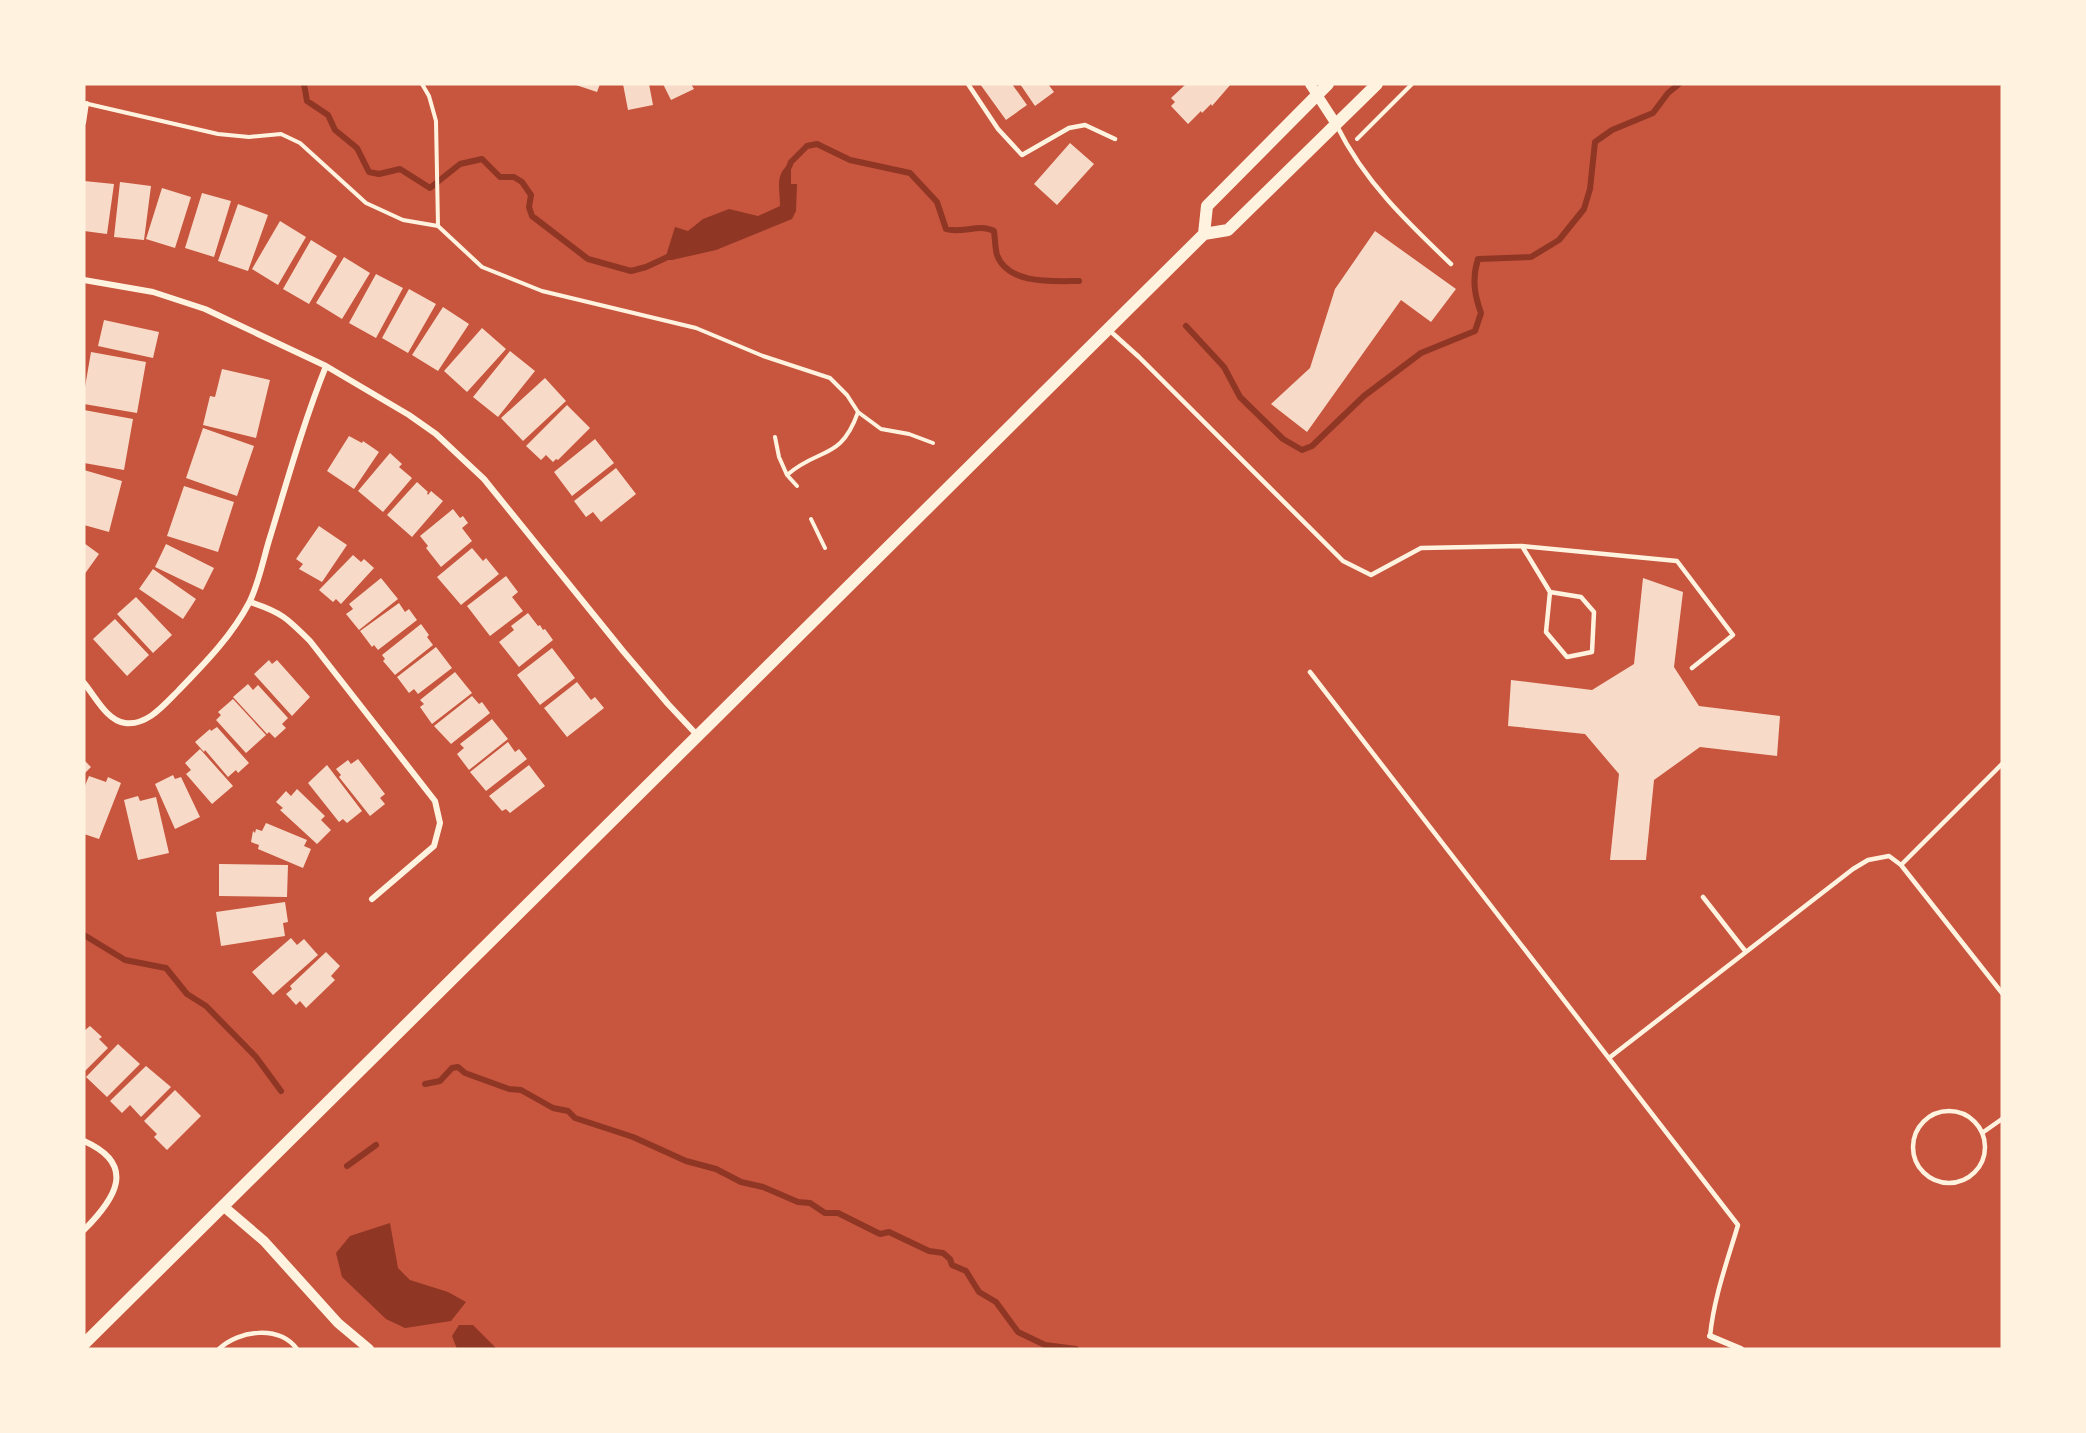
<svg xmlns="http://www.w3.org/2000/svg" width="2086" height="1433" viewBox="0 0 2086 1433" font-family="Quicksand,sans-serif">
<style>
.water{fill:#8f3625}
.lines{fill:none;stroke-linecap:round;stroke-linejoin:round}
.stream{stroke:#8f3625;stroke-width:6}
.building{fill:#f7dbc8}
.path{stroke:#fff3e0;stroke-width:4}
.service{stroke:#fff3e0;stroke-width:4.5}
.minor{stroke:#fff3e0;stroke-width:6}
.tertiary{stroke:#fff3e0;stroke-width:10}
.secondary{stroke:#fff3e0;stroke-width:12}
</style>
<rect width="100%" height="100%" fill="#c8553d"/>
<path class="water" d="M791,162V184H797L796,211L792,219L716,250L672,260H667L666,256L675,227L688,231L703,219L729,209L758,216L780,206C780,187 774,175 791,162Z
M390,1223L398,1268L410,1280L448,1292L466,1302L451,1321L405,1328L386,1319L342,1277L336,1253L350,1236Z
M459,1325H473L497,1349H457L452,1336Z"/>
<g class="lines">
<path class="stream" d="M304,84L307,101L328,115L335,130L357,148L369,172L379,174L400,169L430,188L460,164L482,159L500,177H514L522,182L531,195L529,207L532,216L588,259L631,271L646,267L674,254
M789,167L791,162L807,146L817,144L850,160L910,173L937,202L946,229C962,234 979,223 994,231C995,238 995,248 997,255C1008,285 1054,281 1079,281
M1186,326L1224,367L1240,397L1283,439L1302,450L1312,446L1364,396L1421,353L1475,331L1481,313C1474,294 1472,278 1478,259L1531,257L1559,240L1584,209L1590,189L1595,142L1612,130L1653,113L1668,93L1679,84
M84,935L125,960L166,968L187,994L206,1006L256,1057L281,1091
M425,1084L440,1081L452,1068L458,1067L465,1073L509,1089L521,1090L553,1108L568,1111L575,1118L633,1137L686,1161L716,1169L741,1182L763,1187L798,1202L810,1203L825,1213H838L880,1234L889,1232L929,1251L943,1253L950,1259L952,1265L966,1271L979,1292L996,1302L1018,1332L1045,1345L1076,1349
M347,1166L376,1145"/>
</g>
<path class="building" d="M573,84H600L597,92Z
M623,84H649L653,105L628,110Z
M663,84H691L694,89L671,100Z
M980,84H1012L1027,105L1006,120Z
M1020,84H1048L1054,92L1035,106Z
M1186,84H1231L1212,106L1211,104L1202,113L1201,111L1188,124L1171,106L1175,102L1171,98Z
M1070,143L1094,164L1057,205L1034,184Z
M84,181L114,184L107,234L84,231Z
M120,182L151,186L144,240L114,237Z
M162,188L191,197L175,248L146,239Z
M202,193L231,201L214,257L185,248Z
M238,204L268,215L248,271L218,261Z
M280,221L306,237L278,285L252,269Z
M1375,231L1456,289L1431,322L1401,300L1307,432L1271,404L1310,368L1335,289Z
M311,240L337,256L309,304L283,289Z
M344,257L370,273L342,319L316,303Z
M376,274L403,288L376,338L349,323Z
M409,289L436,304L408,353L382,338Z
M443,307L469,324L438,371L412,355Z
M104,320L159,332L153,358L98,346Z
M482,328L506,349L467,392L444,371Z
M510,351L535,371L498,417L473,397Z
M91,352L146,362L137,413L84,404V393Z
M222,369L270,380L256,438L203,425L210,396L215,397Z
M545,378L566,401L523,441L501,418Z
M567,405L590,428L558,460L556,459L553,462L546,455L541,460L526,446Z
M84,410L133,419L124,470L84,463Z
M203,428L254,446L237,496L186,478Z
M349,436L362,443L363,441L379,452L354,489L327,471Z
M595,439L614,463L572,496L554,472Z
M390,453L402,464L399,467L412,478L383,512L358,491Z
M616,468L636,494L601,522L593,512L586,517L574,501Z
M84,470L122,481L109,532L84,525Z
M417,482L428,492L427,493L428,495L431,491L443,501L412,537L387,515Z
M184,486L234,502L218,552L167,536Z
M453,509L460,518L463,516L468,523L462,528L472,541L441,567L426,548L428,546L420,536Z
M319,526L347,545L322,582L299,569L303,564L296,559Z
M84,543L99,554L84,575Z
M166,544L214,568L203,590L155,567Z
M472,548L483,561L486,558L499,574L461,605L437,577Z
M353,555L361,562L364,559L374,568L341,604L336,599L333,602L319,590Z
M153,569L196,599L183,619L139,589Z
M506,576L518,592L512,597L523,611L490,636L467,606Z
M381,578L398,599L359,630L346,614L353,609L349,604Z
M1643,578L1683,592L1674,667L1699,706L1780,716L1777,756L1700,747L1654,780L1646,860H1610L1619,774L1585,734L1508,726L1511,680L1592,690L1634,664Z
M136,597L172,635L153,653L117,614Z
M399,603L405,612L409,609L417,620L378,650L374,645L372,647L360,631Z
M528,613L538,626L540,625L543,630L545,629L553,640L519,667L499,642L514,630L511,626Z
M115,619L149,655L127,676L93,639Z
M421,624L429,635L427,637L433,645L395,675L383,661L385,659L382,655Z
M436,647L452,668L418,694L414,689L409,693L397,677Z
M552,648L575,678L540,705L517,675Z
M269,660L272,664L277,660L310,697L292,716L254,674Z
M455,672L472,693L432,724L420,707L424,704L420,700Z
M577,682L591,700L595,697L604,708L567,737L544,708Z
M248,684L253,690L258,685L288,718L282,724L286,728L275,738L269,732L267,734L233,697Z
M472,696L479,704L482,702L490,713L451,744L434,726Z
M233,699L266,735L246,753L216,720L221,715L218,712Z
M492,719L508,739L469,770L457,754L464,748L460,744Z
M217,727L249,763L238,773L236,770L228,777L205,750L204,752L195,742L210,729L211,731Z
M508,742L515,752L519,749L527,759L486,791L470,772Z
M200,749L233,786L212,804L186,774L191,770L185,763Z
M358,759L385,794L380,798L385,804L370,816L339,777L341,775L336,769L348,760L351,764Z
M84,760L91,767L84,774Z
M327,765L362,811L347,823L343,819L339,822L308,783Z
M529,765L545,786L510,813L506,809L502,811L489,796Z
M173,775L175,779L181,777L200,817L175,829L155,784Z
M89,776L106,782L108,777L121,783L99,839L84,834V788Z
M297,789L325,816L321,820L331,830L317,844L280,810L283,808L276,802L286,791L291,796Z
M138,796L140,801L156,797L169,853L138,860L124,800Z
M266,823L307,840L304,846L311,849L303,868L258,849L259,845L251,842L253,831L255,833L256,829L262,831Z
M219,864L288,865L287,897L219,896Z
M285,902L288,922L283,923L285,936L221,946L216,912Z
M291,938L297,945L304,939L318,955L273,995L252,972Z
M326,952L340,966L331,976L335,980L306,1008L300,1001L296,1005L286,994L292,989L290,986Z
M90,1026L102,1037L99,1039L108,1048L84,1072V1031Z
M118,1044L140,1064L107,1097L86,1077Z
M146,1066L171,1087L141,1117L130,1105L122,1113L110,1101Z
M175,1090L201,1116L167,1150L154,1137L157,1134L144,1121Z"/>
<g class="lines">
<path class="path" d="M422,84L429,96L436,121L438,226
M84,103L218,134L249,137L281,134L300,143L366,203L403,220L438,226L482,267L542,291L696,328L763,356L830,378L847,395L858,412L881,429L909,434L933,443
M84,123L87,103
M1357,139L1412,84
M775,437L779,457L787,475
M797,486L787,475C819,447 841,461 858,412
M811,519L825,548"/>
<path class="service" d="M968,84L998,129L1022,155L1069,128L1085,125L1115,139
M1337,126C1364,181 1407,222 1451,264
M1109,330L1139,357L1343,561L1371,575L1421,548L1522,546L1677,561L1733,635L1692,668
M1522,546L1550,592L1546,632L1567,657L1592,652L1594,612L1581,597L1550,592
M1310,672L1738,1225C1727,1262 1714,1297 1710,1336
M1901,865L2002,764
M1703,897L1746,952
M1609,1058L1853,869L1868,860L1889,856L1901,865L2002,993
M1913 1147a36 36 0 1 1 72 0a36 36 0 1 1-72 0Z
M1982,1133L2002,1119
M219,1349C239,1330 279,1325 297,1349"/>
<path class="minor" d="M84,280L153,292L205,309L326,366L409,415L436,434L484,479L623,651L668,704L698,736
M250,602C281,612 287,618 310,641L435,801L440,823L434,846L372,899
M84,683C95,696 107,721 125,723C147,726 164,705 178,691C204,664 231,637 249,603C259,584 264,555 271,534C288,478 304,421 326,366
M84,1141C138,1165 115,1199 84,1230
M1710,1336L1741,1349"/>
<path class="tertiary" d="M1310,84L1336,124
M223,1206L264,1241L338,1323L369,1349"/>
<path class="secondary" d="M1204,234L1207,206L1328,84
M84,1344L1204,234L1228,230L1377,84"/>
</g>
<rect width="2086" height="1433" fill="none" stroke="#fff3e0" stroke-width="171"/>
</svg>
